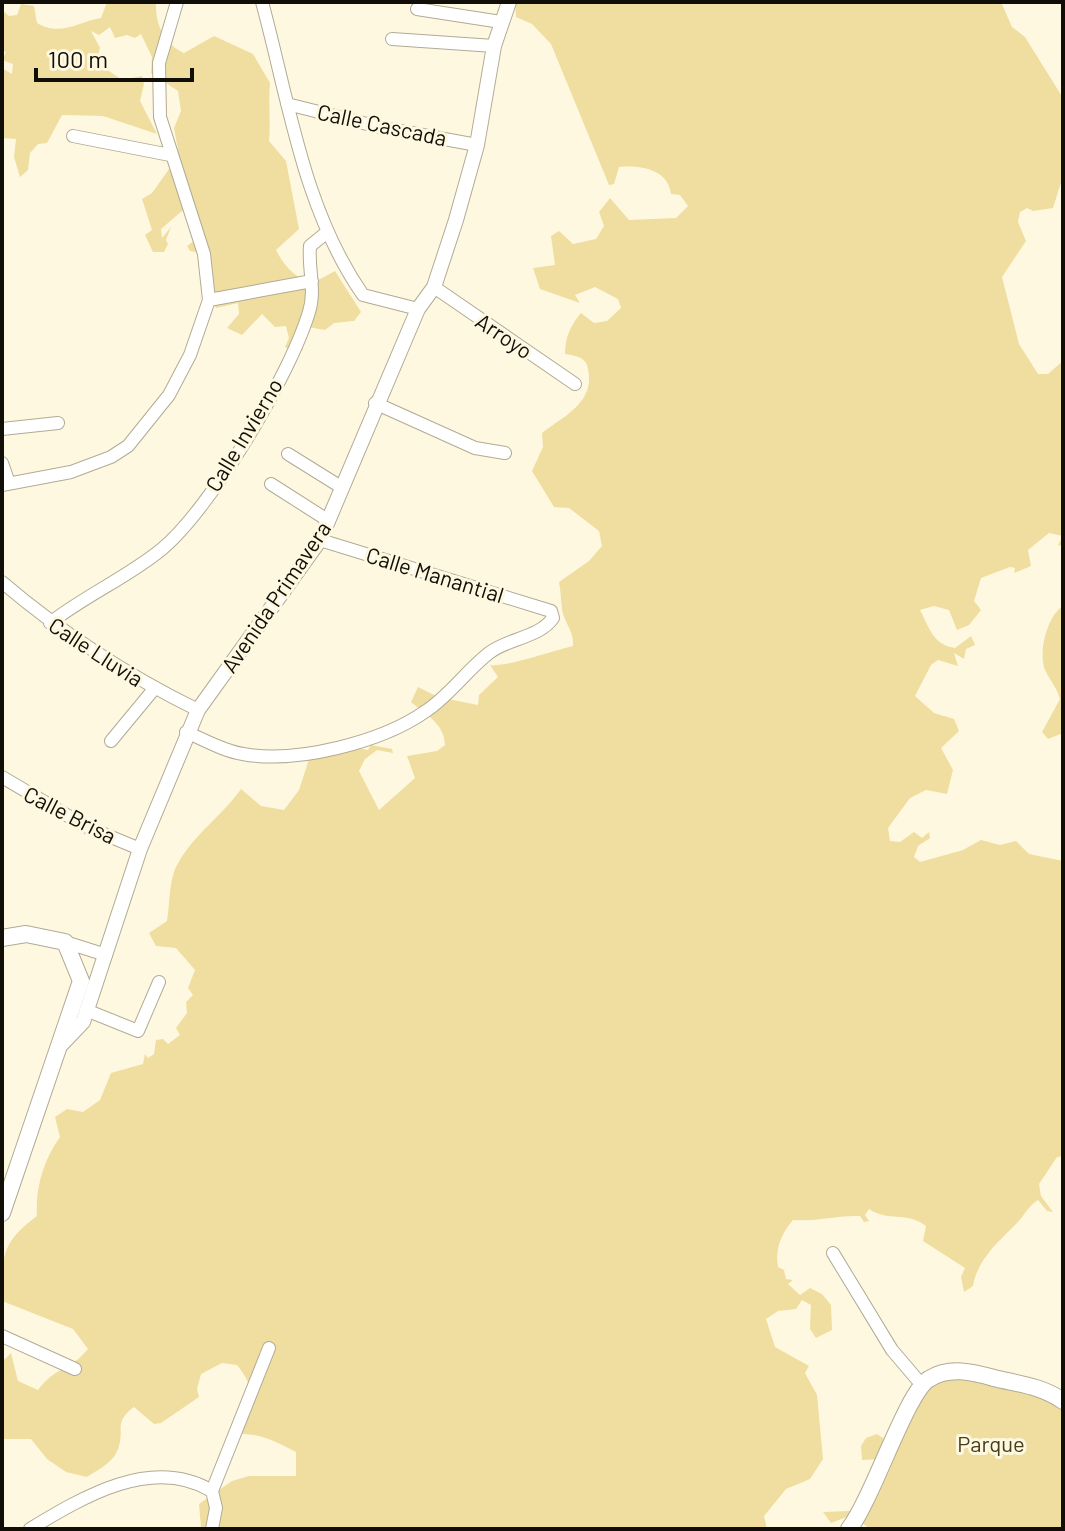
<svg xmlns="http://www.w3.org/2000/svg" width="1065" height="1531" viewBox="0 0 1065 1531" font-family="Barlow,sans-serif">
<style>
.green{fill:#efdea0}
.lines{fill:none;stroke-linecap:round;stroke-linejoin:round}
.minor-casing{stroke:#b1ab95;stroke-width:14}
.tertiary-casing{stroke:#b1ab95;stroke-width:16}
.secondary-casing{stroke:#b1ab95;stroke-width:18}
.minor{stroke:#fff;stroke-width:12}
.tertiary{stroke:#fff;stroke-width:14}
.secondary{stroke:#fff;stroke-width:16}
.labels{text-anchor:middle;stroke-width:6;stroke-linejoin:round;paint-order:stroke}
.street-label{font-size:22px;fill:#100e07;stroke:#fef8e0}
.park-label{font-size:22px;fill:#473d18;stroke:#fef8e0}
</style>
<rect width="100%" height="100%" fill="#fef8e0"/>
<path class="green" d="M107,2H156C155,24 164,44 184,53L214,36L253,54L270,83C268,103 271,120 269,141L286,161L299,229L276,250C284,266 296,279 313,283L335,271L361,312L354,321L334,323L325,330L308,327L300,337L303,350L293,352L285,347L289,338L286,326L275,327L262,314L242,335L227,328L239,314L238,303L216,308C204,291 216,274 207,254L190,251L187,246L202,235L190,210L182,211L161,229L162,238L171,227L166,240L168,244L164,252H153L145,235L152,230L142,199L152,193L179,155L174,128L181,111L178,91L151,73L152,57L141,34L135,38L127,35L115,38L110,27L99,35L91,31L100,48L98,55L109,71L122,80L142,76L144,84L140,101L157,134L103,116L62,115L47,143L38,144L30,153L28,170L20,177L14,157L16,139L2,138V68L12,74L13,64L2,60L6,52L2,50V10L9,16L17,15L21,4L34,6L37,23C61,37 77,22 101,18Z
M515,2H1001L1012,27L1025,37L1063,98V176L1053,208L1033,211L1027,208L1020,212L1018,222L1026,241L1002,277L1019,344L1038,374H1048L1063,361V546L1058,545L1063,536L1049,533L1028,550L1031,566L1014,573L1015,568L1010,567L981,578L974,601L981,610L969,625L957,630L949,610L934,606L920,610C929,627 933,645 955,648L971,636L975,645L966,649L964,659L954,653L958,666L938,660L931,665L915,696L934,713L954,719L959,731L941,748L953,770L947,794L926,790L910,798L888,828L890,841L900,842L914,832L922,838L929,832L930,838L918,846L914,857L920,862L963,850L981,840L1000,845L1016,841L1029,854L1063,861V1156L1057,1157L1039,1184L1041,1196L1053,1212L1047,1211L1038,1200C1027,1207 1025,1215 1017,1223C999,1241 977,1260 973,1286L964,1292L961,1277L965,1268L923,1241L926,1226C907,1211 887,1222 869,1209L865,1215L869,1221L864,1222L860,1216C836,1215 816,1222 793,1220C781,1234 775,1249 778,1267L784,1270L786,1279L793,1280L788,1284L800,1295L810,1288L822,1294L831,1305L832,1330L816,1338L810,1329L811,1305L802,1300L796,1309L778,1311L766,1319L775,1347L809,1366L805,1373L817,1395L823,1459L810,1479L786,1489L764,1516L767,1529L201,1528L199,1504L232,1481L249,1476H296V1452C276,1442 261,1433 237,1434L233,1428C256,1406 258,1392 237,1365L222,1363L201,1374L197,1389L199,1397L161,1423L154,1424L134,1407C114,1422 124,1428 119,1446C115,1462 99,1469 87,1477L66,1472L47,1459L31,1439H2V1362L11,1353L18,1381L38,1390C56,1366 70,1371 88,1349L73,1329L2,1301C2,1258 0,1243 37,1216C35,1188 44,1159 60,1137L55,1117L67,1109L83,1112L100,1100L111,1073L143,1064L145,1054L148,1058L154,1054L156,1040L163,1039L168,1044L180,1035L176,1028L187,1013L186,1002L193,995L188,988L195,970L176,948L156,946L149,933L167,921C170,905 169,879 177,865C193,835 222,816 241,789L261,806L284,810L299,790L310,756L342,745L368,750L371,745L392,749L393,753L377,750L365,759L359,771L379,810L415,778L407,756L437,751L445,745C444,723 427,716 411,702L418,687L438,697L478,705L479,695L498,677L490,665C504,668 555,650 573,646C574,633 567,626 563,614C561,605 561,592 559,582L589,561L602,546L599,531L569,508L554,507L532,471L543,447L542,433C563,417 591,404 589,376C588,359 583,357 565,354C565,338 570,326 581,313L594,323L607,321L621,308L618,299L595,287L575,295L580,303L540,289L533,268L555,265L551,236L559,231L573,244L596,239L604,226L599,212L610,198L629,220L676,218L688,206L680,195L671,194C668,169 640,165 619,167L614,184L609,185L551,44L532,24L516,17Z
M1063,606V733L1048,739L1042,732L1060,699C1057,688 1050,680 1045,670C1038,652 1047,616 1063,606Z
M952,1362L1055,1388L1063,1396V1529H870L852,1515L831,1523L823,1512L849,1511L868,1498L882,1459L862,1460L861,1446L866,1438L877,1434L889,1442L906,1434L901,1425Z"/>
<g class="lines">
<g class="minor-casing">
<path id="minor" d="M262,2C289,101 303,209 363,295L418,309
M417,9L501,22
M392,39L494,46
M287,104L379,127L477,145
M73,136L170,155
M434,287L575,384
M209,300L312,281
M375,403L475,448L505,453
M2,429L58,423
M288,454L341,487
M2,463L9,483
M271,484L329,521
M2,485L71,472L111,457L128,446L169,395L190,355L209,300L204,254L160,117L159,63L177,2
M2,582C63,634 127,675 198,710
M50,623C86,595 128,577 162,549C212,507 290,375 309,312C316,290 308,269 310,246L326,233
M186,732C205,740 223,751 243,754C296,764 382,742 426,711C450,695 466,671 489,653C508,638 539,638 553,618L551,611L320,540
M111,741L154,689
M2,777L87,827L140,849
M65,942L106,955
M86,1010L138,1031L159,982
M833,1253L892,1350L921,1384
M2,1336L75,1369
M212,1491L269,1348
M30,1529C83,1497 152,1455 212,1491L216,1508L212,1529"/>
</g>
<g class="tertiary-casing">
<path id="tertiary" d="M62,1044L83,1022L140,849L198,710L320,540L418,309L434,287L456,220L477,145L494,46L509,2"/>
</g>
<g class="secondary-casing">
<path id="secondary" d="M2,938L26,934L65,942L81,981L2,1213
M849,1529C873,1498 907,1391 929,1379C949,1366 973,1372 994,1378C1018,1384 1042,1386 1063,1401"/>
</g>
<use href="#minor" class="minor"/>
<use href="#tertiary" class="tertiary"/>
<use href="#secondary" class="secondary"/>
</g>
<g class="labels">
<g class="street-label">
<text transform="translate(382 125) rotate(12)" y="8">Calle Cascada</text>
<text transform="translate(504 336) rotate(34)" y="8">Arroyo</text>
<text transform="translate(244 435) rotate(-59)" y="8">Calle Invierno</text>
<text transform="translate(435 575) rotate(17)" y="8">Calle Manantial</text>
<text transform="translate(276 597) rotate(-56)" y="8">Avenida Primavera</text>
<text transform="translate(96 652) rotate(33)" y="8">Calle Lluvia</text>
<text transform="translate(70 815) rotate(27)" y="8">Calle Brisa</text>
</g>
<g class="park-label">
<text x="991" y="1452">Parque</text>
</g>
</g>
<rect width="1065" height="1531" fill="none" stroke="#100e07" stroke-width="8"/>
<path d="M36 68v12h156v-12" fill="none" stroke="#100e07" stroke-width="4"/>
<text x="48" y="68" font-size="24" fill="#100e07" stroke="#fef8e0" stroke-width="6" paint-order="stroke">100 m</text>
</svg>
